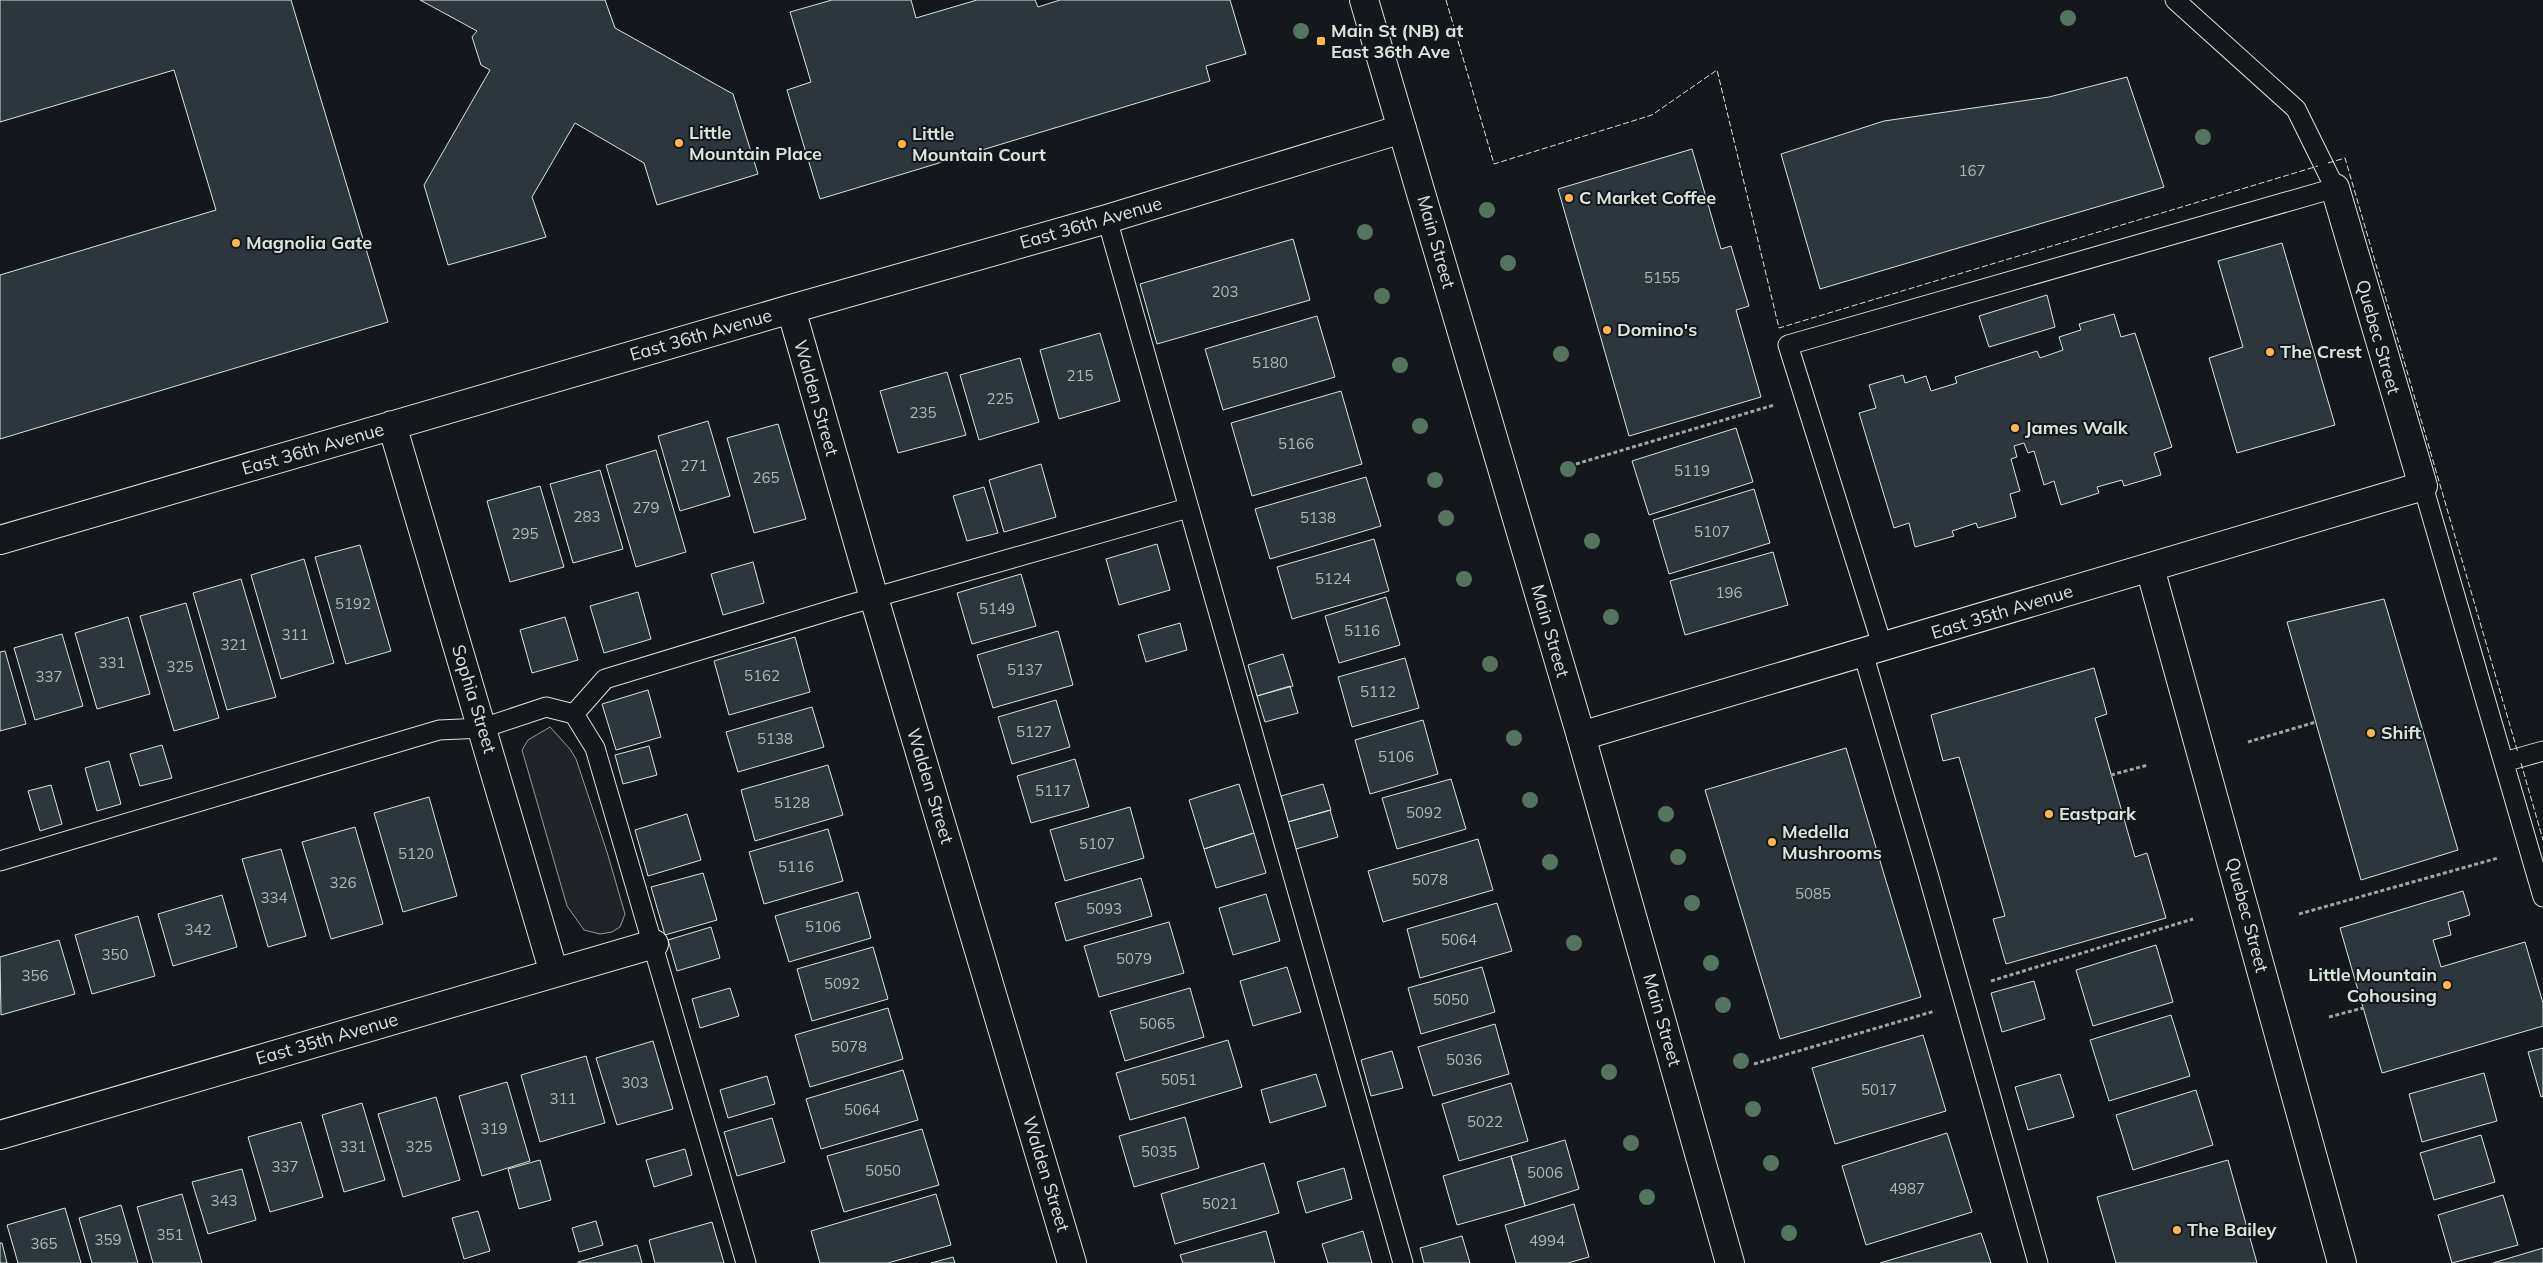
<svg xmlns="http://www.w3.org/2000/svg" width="2543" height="1263" viewBox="0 0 2543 1263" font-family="Mulish,sans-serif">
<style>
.green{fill:#202428;stroke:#939e99}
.building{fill:#2c363c;stroke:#d8e6dc}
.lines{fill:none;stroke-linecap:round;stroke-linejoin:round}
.lane-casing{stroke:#d8e6dc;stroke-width:21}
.street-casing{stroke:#d8e6dc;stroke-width:30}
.secondary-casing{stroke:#d8e6dc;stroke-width:30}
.path{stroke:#9da8a2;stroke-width:3;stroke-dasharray:4 2.5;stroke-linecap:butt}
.lane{stroke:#14181c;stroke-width:19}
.street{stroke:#14181c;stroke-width:28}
.secondary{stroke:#14181c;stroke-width:28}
.fence{stroke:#d8e6dc;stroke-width:1;stroke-dasharray:6 2.5;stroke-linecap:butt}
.tree{fill:#55745f}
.poi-dot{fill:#ffb74d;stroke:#14181c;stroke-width:2}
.labels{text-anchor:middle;stroke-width:4;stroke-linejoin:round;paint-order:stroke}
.number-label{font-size:15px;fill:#adbab4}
.poi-label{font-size:18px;font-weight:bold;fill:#d8e6dc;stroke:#14181c;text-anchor:start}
.street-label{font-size:18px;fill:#d8e6dc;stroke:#14181c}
</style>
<rect width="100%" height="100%" fill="#14181c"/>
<path class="green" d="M550,727L570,749L576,759L607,852L625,914L620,927L612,932L600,934L584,930L567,906L522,750L528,740Z"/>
<path class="building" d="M0,0H291L388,322L0,439V275L216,210L174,70L0,122Z
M420,0H605L615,28L733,94L758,174L657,205L644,163L575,123L532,197L546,237L448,265L424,185L490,70L481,65L472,37L477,31Z
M832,0H911L916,18L977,0H1035L1038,7L1060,0H1230L1246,54L1206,66L1210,81L820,199L787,90L811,82L790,12Z
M2127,77L2164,187L1820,289L1781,154L1884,121L2049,97Z
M1692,149L1721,249L1731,246L1749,306L1736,310L1761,397L1629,436L1558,189Z
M1293,239L1310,300L1157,344L1140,284Z
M2282,243L2335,425L2237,453L2209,358L2243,347L2218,261Z
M2047,295L2055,327L1989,347L1979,316Z
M2114,314L2121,337L2135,333L2172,447L2154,453L2161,475L2124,486L2122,480L2097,487L2099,493L2061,505L2054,481L2044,485L2034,451L2028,453L2024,443L2014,446L2017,457L2011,459L2020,491L2010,494L2016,517L1978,528L1976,523L1952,531L1954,536L1915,547L1909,523L1894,528L1859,413L1876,408L1869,385L1903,375L1905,383L1926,376L1931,391L1957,383L1955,377L2037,351L2040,358L2063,350L2059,337L2081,330L2079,324Z
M1317,316L1335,377L1223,410L1205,349Z
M1100,333L1120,401L1059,419L1040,350Z
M1020,358L1039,422L979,440L960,375Z
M947,372L966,435L898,453L880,391Z
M1341,391L1362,464L1252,496L1231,423Z
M708,421L730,496L680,511L658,436Z
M778,424L806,519L754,533L727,438Z
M1736,428L1753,482L1649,515L1632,461Z
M656,450L686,552L636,567L606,465Z
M1041,464L1056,517L1004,532L989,480Z
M600,470L623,549L573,563L550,484Z
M1366,477L1381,526L1270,559L1255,509Z
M540,486L564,567L510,582L487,501Z
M984,487L998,533L967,541L953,496Z
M1754,489L1770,543L1669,574L1653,520Z
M1374,539L1389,591L1292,619L1277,567Z
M1157,544L1170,590L1119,605L1106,559Z
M360,545L391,651L346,664L315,557Z
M1773,552L1788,605L1685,635L1670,581Z
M304,559L334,663L281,679L251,575Z
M753,562L764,603L723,615L711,574Z
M1021,574L1036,626L972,644L957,593Z
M241,579L276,697L227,710L193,593Z
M638,592L651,639L604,653L590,606Z
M1386,597L1400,645L1339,663L1325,616Z
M2384,599L2458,850L2361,880L2287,622Z
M186,603L219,718L174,731L140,616Z
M128,617L150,694L97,709L75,633Z
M565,617L578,660L532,673L520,630Z
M1180,623L1187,650L1146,662L1138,635Z
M1058,631L1073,685L993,708L977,655Z
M62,634L83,706L35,720L14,648Z
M795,637L810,692L729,715L714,661Z
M5,651L26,724L0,731V652Z
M1283,654L1293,686L1257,696L1248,665Z
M1405,658L1419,708L1352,727L1338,677Z
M2094,668L2107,714L2095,718L2135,857L2147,853L2166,918L2006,964L1993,919L2005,916L1959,757L1943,761L1931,715Z
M1290,686L1298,713L1265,722L1257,696Z
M648,690L661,737L616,750L602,704Z
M1056,700L1070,747L1012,764L998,717Z
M812,707L824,747L738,772L726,732Z
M1423,720L1438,774L1370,794L1355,740Z
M162,745L172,778L140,786L130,754Z
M649,746L657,775L623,784L615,755Z
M1846,748L1921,997L1780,1039L1705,790Z
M1075,759L1089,807L1031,823L1017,776Z
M109,761L121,804L97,811L85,768Z
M828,765L843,815L755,841L741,790Z
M1451,779L1466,829L1397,849L1382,798Z
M1239,784L1254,833L1204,849L1189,800Z
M1323,784L1331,810L1288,822L1281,796Z
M51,785L62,824L40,831L28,791Z
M429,797L457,896L403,912L374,813Z
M1130,807L1144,858L1065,881L1050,830Z
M1330,810L1338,837L1296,849L1288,822Z
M687,814L701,860L648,876L635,830Z
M355,827L383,924L331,939L302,842Z
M828,829L843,881L764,904L749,852Z
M1254,833L1266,873L1216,888L1204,849Z
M1478,839L1493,890L1383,922L1368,871Z
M281,849L306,936L268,947L242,859Z
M703,873L717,920L665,935L651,887Z
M1141,878L1152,916L1066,941L1055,903Z
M2463,891L2470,915L2448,922L2451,935L2433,940L2441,967L2525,942L2543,1003V1026L2382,1073L2340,928Z
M858,892L871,938L789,962L775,916Z
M1266,894L1280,941L1233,955L1219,908Z
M222,895L237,947L173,966L158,914Z
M1497,903L1512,951L1420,978L1407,929Z
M138,916L155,976L92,994L75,935Z
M1169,922L1184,973L1099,997L1084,946Z
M711,927L720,958L677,971L668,940Z
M59,940L75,994L1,1015L0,957Z
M2156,945L2173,1002L2093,1026L2076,970Z
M873,947L888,999L812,1021L797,969Z
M1287,967L1301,1012L1253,1026L1240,981Z
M1482,967L1495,1012L1421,1034L1408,988Z
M2034,981L2045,1019L2002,1032L1991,993Z
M730,988L739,1016L700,1028L692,999Z
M1190,988L1204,1037L1125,1061L1110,1011Z
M888,1008L903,1059L810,1087L795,1035Z
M2171,1015L2190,1076L2109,1101L2090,1040Z
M1495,1024L1509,1074L1433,1096L1418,1047Z
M1923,1035L1946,1111L1835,1144L1812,1068Z
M1228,1040L1242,1087L1130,1120L1116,1073Z
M653,1041L673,1109L617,1125L596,1058Z
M2543,1048V1096L2541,1097L2528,1052Z
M1392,1051L1403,1088L1371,1096L1361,1060Z
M586,1056L605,1123L540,1142L521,1075Z
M903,1070L918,1120L821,1149L806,1099Z
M2484,1073L2497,1121L2422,1142L2409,1094Z
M1316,1074L1326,1106L1270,1123L1261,1090Z
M2060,1074L2074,1117L2028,1130L2015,1087Z
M767,1076L775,1104L728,1118L720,1090Z
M507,1082L530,1161L482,1176L459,1096Z
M1511,1083L1528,1141L1459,1161L1442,1104Z
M2196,1090L2213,1145L2133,1170L2116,1115Z
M436,1097L460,1180L403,1197L378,1114Z
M362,1103L385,1180L344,1192L322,1115Z
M1185,1117L1199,1168L1134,1187L1119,1136Z
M772,1118L785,1162L737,1176L724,1132Z
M301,1122L323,1197L270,1212L248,1137Z
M922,1129L939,1185L844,1212L827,1156Z
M1947,1133L1972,1212L1866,1245L1842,1166Z
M2481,1135L2495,1182L2434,1200L2420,1153Z
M1565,1140L1579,1189L1525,1206L1511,1156Z
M685,1149L692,1175L654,1187L646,1160Z
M1511,1156L1525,1206L1457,1225L1443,1176Z
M540,1160L551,1200L519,1209L508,1169Z
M2228,1160L2257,1263H2116L2097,1197Z
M1264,1163L1279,1213L1175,1244L1161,1194Z
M1344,1168L1352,1199L1306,1213L1297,1182Z
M242,1169L256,1220L208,1234L192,1182Z
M182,1194L202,1263H153L137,1207Z
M936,1194L951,1245L888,1263H820L811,1231Z
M2503,1195L2518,1245L2452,1263L2438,1215Z
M1574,1204L1589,1257L1568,1263H1516L1505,1225Z
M121,1205L138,1263H92L79,1218Z
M65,1208L81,1263H18L7,1225Z
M478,1211L490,1251L464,1259L452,1218Z
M596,1221L603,1245L579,1252L572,1228Z
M712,1222L724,1263H655L649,1240Z
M1266,1231L1275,1263H1183L1180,1255Z
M1363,1231L1372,1263H1328L1322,1244Z
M1981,1233L1991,1263H1880Z
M1462,1236L1470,1263H1424L1420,1248Z
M0,1243H2L7,1263H0Z
M637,1245L642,1263H578V1262Z
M2543,1248V1263H2493Z
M953,1257L955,1263H931Z"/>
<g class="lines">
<g class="lane-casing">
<path id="lane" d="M1107,219L1403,1263
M2423,486L2543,897
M1883,648L1788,345L2335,188L2296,109L2175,0
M1863,653L1928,874L2038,1263
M574,714L605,679L848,605L1188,508
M2504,762L2543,751
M0,861L439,730L483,728L546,707L574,714L595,748L746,1263"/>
</g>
<g class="street-casing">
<path id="street" d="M791,309L874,598L1072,1263
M392,425L554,973
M0,540L791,309L1107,219L1402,129
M2150,568L2342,1263
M1581,736L2423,486L2335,188
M0,1135L654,944"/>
</g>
<g class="secondary-casing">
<path id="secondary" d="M1364,0L1581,736L1730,1263"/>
</g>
<path class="path" d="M1576,464L1774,405
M2248,742L2316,722
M2111,775L2148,765
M2299,914L2498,858
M1991,981L2193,919
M2329,1017L2363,1008
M1754,1064L1935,1011"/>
<use href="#lane" class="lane"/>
<use href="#street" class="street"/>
<use href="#secondary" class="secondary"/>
<path class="fence" d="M1446,0L1494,164L1652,115L1717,70L1779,328L2318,166
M2328,163L2345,158L2518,753
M2521,763L2543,840"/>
</g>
<g class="tree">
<circle cx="2068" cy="18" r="8"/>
<circle cx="1301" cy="31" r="8"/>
<circle cx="2203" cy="137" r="8"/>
<circle cx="1487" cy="210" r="8"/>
<circle cx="1365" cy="232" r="8"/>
<circle cx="1508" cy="263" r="8"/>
<circle cx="1382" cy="296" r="8"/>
<circle cx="1561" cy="354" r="8"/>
<circle cx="1400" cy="365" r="8"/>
<circle cx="1420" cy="426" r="8"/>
<circle cx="1568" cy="469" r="8"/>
<circle cx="1435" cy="480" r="8"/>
<circle cx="1446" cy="518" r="8"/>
<circle cx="1592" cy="541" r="8"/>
<circle cx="1464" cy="579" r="8"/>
<circle cx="1611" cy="617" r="8"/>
<circle cx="1490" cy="664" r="8"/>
<circle cx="1514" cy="738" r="8"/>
<circle cx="1530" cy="800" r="8"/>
<circle cx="1666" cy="814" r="8"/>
<circle cx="1678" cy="857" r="8"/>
<circle cx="1550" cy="862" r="8"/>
<circle cx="1692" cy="903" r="8"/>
<circle cx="1574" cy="943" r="8"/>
<circle cx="1711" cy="963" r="8"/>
<circle cx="1723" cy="1005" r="8"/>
<circle cx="1741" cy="1061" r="8"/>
<circle cx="1609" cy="1072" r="8"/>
<circle cx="1753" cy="1109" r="8"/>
<circle cx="1631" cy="1143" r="8"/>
<circle cx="1771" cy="1163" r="8"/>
<circle cx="1647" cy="1197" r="8"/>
<circle cx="1789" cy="1233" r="8"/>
</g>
<g class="poi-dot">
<rect x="1316" y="36" width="10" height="10" rx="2.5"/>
<circle cx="679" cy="143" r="5"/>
<circle cx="902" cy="144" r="5"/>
<circle cx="1569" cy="198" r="5"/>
<circle cx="236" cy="243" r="5"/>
<circle cx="1607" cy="330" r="5"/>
<circle cx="2270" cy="352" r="5"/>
<circle cx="2015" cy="428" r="5"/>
<circle cx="2371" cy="733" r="5"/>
<circle cx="2049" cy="814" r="5"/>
<circle cx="1772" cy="842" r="5"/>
<circle cx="2447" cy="985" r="5"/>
<circle cx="2177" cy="1230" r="5"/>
</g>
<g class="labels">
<g class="number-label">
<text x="1972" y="176">167</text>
<text x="1662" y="283">5155</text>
<text x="1225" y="297">203</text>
<text x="1270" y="368">5180</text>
<text x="1080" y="381">215</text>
<text x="1000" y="404">225</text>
<text x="923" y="418">235</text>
<text x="1296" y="449">5166</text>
<text x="694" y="471">271</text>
<text x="1692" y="476">5119</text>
<text x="766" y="483">265</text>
<text x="646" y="513">279</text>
<text x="587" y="522">283</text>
<text x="1318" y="523">5138</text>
<text x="1712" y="537">5107</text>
<text x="525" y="539">295</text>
<text x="1333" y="584">5124</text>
<text x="1729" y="598">196</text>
<text x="353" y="609">5192</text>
<text x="997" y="614">5149</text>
<text x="1362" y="636">5116</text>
<text x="295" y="640">311</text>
<text x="234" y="650">321</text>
<text x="112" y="668">331</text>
<text x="180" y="672">325</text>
<text x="1025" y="675">5137</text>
<text x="762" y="681">5162</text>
<text x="49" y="682">337</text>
<text x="1378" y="697">5112</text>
<text x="1034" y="737">5127</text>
<text x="775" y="744">5138</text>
<text x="1396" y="762">5106</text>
<text x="1053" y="796">5117</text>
<text x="792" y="808">5128</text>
<text x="1424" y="818">5092</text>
<text x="1097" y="849">5107</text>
<text x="416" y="859">5120</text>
<text x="796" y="872">5116</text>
<text x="1430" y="885">5078</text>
<text x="343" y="888">326</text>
<text x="1813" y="899">5085</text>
<text x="274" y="903">334</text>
<text x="1104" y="914">5093</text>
<text x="823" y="932">5106</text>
<text x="198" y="935">342</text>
<text x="1459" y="945">5064</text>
<text x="115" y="960">350</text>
<text x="1134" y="964">5079</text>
<text x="35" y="981">356</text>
<text x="842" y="989">5092</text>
<text x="1451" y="1005">5050</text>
<text x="1157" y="1029">5065</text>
<text x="849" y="1052">5078</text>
<text x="1464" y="1065">5036</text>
<text x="1179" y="1085">5051</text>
<text x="635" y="1088">303</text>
<text x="1879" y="1095">5017</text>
<text x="563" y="1104">311</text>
<text x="862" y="1115">5064</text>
<text x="1485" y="1127">5022</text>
<text x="494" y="1134">319</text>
<text x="353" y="1152">331</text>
<text x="419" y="1152">325</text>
<text x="1159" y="1157">5035</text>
<text x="285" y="1172">337</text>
<text x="883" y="1176">5050</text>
<text x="1545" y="1178">5006</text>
<text x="1907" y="1194">4987</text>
<text x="224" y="1206">343</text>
<text x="1220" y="1209">5021</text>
<text x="170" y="1240">351</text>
<text x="108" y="1245">359</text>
<text x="1547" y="1246">4994</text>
<text x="44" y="1249">365</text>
</g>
<g class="poi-label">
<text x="1331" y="37">Main St (NB) at<tspan x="1331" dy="21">East 36th Ave</tspan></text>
<text x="689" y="139">Little<tspan x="689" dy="21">Mountain Place</tspan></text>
<text x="912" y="140">Little<tspan x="912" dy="21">Mountain Court</tspan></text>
<text x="1579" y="204">C Market Coffee</text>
<text x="246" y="249">Magnolia Gate</text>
<text x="1617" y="336">Domino's</text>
<text x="2280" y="358">The Crest</text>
<text x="2025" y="434">James Walk</text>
<text x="2381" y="739">Shift</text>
<text x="2059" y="820">Eastpark</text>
<text x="1782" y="838">Medella<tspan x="1782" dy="21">Mushrooms</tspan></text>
<text x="2437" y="981" text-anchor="end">Little Mountain<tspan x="2437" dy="21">Cohousing</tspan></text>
<text x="2187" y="1236">The Bailey</text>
</g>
<g class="street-label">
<text transform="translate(1091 223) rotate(-16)" y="6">East 36th Avenue</text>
<text transform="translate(1436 242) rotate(74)" y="6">Main Street</text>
<text transform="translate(701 335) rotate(-16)" y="6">East 36th Avenue</text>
<text transform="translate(2378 337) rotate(74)" y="6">Quebec Street</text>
<text transform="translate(816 398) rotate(74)" y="6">Walden Street</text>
<text transform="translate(313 449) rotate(-16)" y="6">East 36th Avenue</text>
<text transform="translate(2002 612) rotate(-17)" y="6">East 35th Avenue</text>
<text transform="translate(1550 631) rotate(74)" y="6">Main Street</text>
<text transform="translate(474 699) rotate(73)" y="6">Sophia Street</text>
<text transform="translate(930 786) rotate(73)" y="6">Walden Street</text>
<text transform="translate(2247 915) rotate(75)" y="6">Quebec Street</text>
<text transform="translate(1662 1020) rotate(74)" y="6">Main Street</text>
<text transform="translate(327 1039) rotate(-16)" y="6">East 35th Avenue</text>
<text transform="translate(1046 1174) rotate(73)" y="6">Walden Street</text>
</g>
</g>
</svg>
